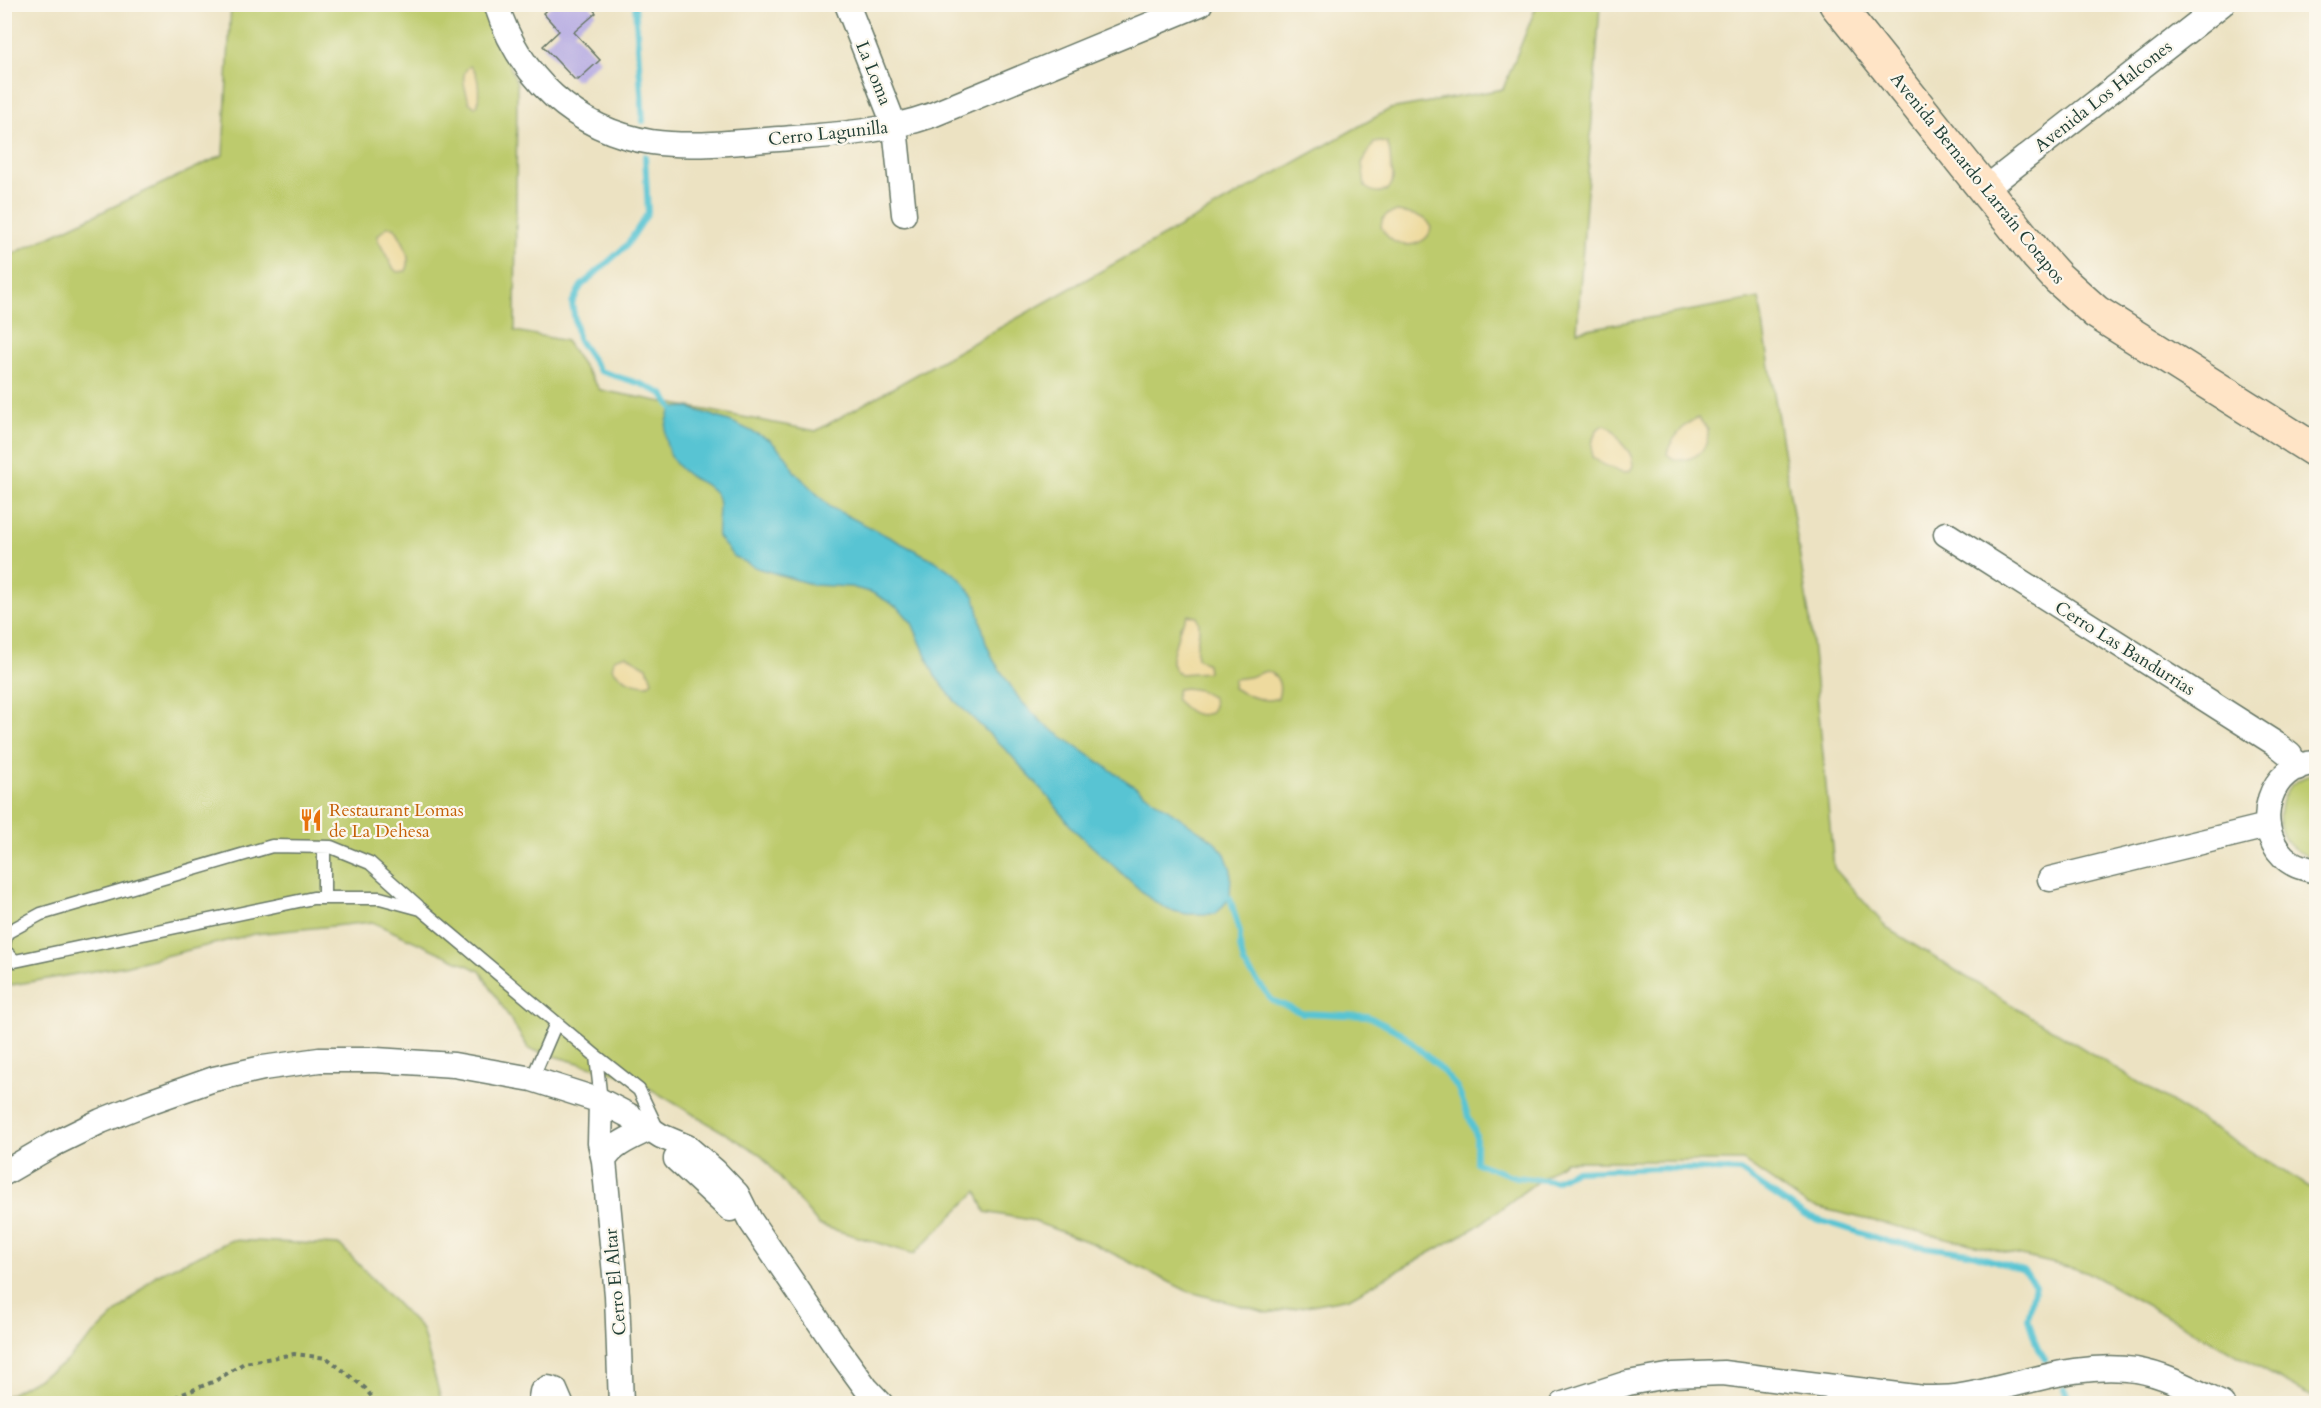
<svg xmlns="http://www.w3.org/2000/svg" width="2321" height="1408" viewBox="0 0 2321 1408" font-family="Cardo,serif">
<style>
.green{fill:#bdcb6d;stroke:#6e8450;stroke-width:1.5}
.sand{fill:#eeda9e;stroke:#868c69;stroke-width:1.5}
.water{fill:#59c4d3;stroke:#3c8084;stroke-width:1.5}
.lines{fill:none;stroke-linecap:round;stroke-linejoin:round}
.stream{stroke:#59c4d3;stroke-width:6}
.building{fill:#b5aae2}
.lane-casing{stroke:#677766;stroke-width:15}
.street-casing{stroke:#677766;stroke-width:27}
.secondary-casing{stroke:#677766;stroke-width:36}
.path{stroke:#677766;stroke-width:4;stroke-dasharray:4.5 4.5;stroke-linecap:butt}
.lane{stroke:#fff;stroke-width:12}
.street{stroke:#fff;stroke-width:24}
.secondary{stroke:#ffe4c6;stroke-width:33}
.labels{text-anchor:middle;stroke-width:4.5;stroke-linejoin:round;paint-order:stroke}
.street-label{font-size:18px;fill:#1f3d34;stroke:#fbf7ec}
.food-label{font-size:18px;fill:#c56008;stroke:#fbf7ec;text-anchor:start}
</style>
<rect width="100%" height="100%" fill="#fbf7ec"/>
<filter id="ink" filterUnits="userSpaceOnUse"><feTurbulence type="fractalNoise" baseFrequency=".0167" numOctaves="2"/><feDisplacementMap in="SourceGraphic" scale="12" xChannelSelector="R" yChannelSelector="G"/><feConvolveMatrix kernelMatrix="1 2 1 2 8 2 1 2 1" color-interpolation-filters="sRGB"/></filter>
<filter id="wash" filterUnits="userSpaceOnUse"><feTurbulence type="fractalNoise" baseFrequency=".008" numOctaves="4" result="noise"/><feDisplacementMap in="SourceGraphic" scale="24" xChannelSelector="R" yChannelSelector="G"/><feGaussianBlur stdDeviation="1.35" result="paint"/><feColorMatrix in="noise" values="0 0 0 0 0 0 0 0 0 0 0 0 0 0 0 0 0 1.4 0 .05"/><feComposite in="paint" operator="in"/></filter>
<g filter="url(#wash)">
<rect width="100%" height="100%" fill="#ece2c2"/>
<path class="green" d="M231,5H486L517,84L515,331L566,341L600,390L816,431L1390,109L1503,89L1537,5H1600L1577,331L1759,298L1810,621L1834,868L1888,929L2316,1191V1399L2085,1271L1807,1205L1743,1161H1565L1476,1227L1349,1298L1268,1313L1187,1291L1094,1244L1030,1220L985,1212L977,1191L914,1254L819,1225L760,1154L632,1078L529,1049L480,971L372,922L254,934L124,966L5,986L4,258L223,155Z
M2316,773V859C2290,851 2276,838 2280,809C2283,787 2296,779 2316,773Z
M232,1240L340,1245L422,1330L442,1403H5V1397L62,1365L156,1275Z"/>
<path class="sand" d="M470,66C480,73 479,93 478,104L475,107L469,102C466,90 458,74 470,66Z
M1380,142L1387,143C1391,151 1390,158 1391,167C1391,170 1393,173 1393,177C1392,195 1376,195 1365,187L1362,163L1374,143Z
M1397,212C1405,213 1418,215 1425,219C1447,235 1399,264 1381,227C1382,216 1387,213 1397,212Z
M387,227H394C402,238 413,258 406,271L397,272L393,268L378,240V235Z
M1698,418L1708,429C1708,434 1708,439 1706,444C1700,458 1678,466 1667,454C1669,442 1686,421 1698,418Z
M1604,425C1614,427 1615,432 1620,441C1623,446 1629,450 1631,456C1642,486 1600,465 1592,457C1592,445 1591,430 1604,425Z
M1188,615L1197,617C1203,629 1194,645 1197,658L1207,664L1208,672L1180,674L1176,672L1172,663V657L1180,627Z
M626,655L647,667L652,681L648,685C635,685 620,679 612,668L614,659Z
M1266,671C1279,674 1282,686 1278,698C1265,704 1244,694 1233,688L1234,679L1249,677Z
M1186,688L1199,690L1213,698L1214,706L1210,713C1194,719 1186,709 1175,699L1178,689Z"/>
<path class="water" d="M687,407L732,422L770,440L786,456L794,471L830,507L934,560L959,577L975,597L986,643L994,661L1020,700L1045,725L1214,841L1225,854L1231,870L1230,898L1216,914H1187L1169,910L1149,898L1073,829L1050,799L1010,754L954,700L935,676L912,623L899,608L873,593L851,587L814,585L757,568L733,556L718,537C716,525 722,506 717,496C712,486 699,482 691,477C665,460 659,434 672,408Z"/>
<g class="lines">
<path class="stream" d="M635,4L643,121
M645,156L648,213L627,245L581,286L572,303L578,339L600,371L641,384L663,394L672,408
M1230,898L1240,932V947L1244,964L1272,1000L1302,1013L1367,1016L1401,1033L1437,1065L1457,1087L1476,1135V1162L1479,1164L1515,1177L1555,1181L1574,1171L1660,1168L1740,1171L1806,1216L1890,1242L1969,1253L2023,1270L2035,1285L2028,1319L2038,1349L2045,1359
M2064,1389L2072,1404"/>
</g>
<g id="blocks">
<path class="building" d="M553,4H589L596,13L574,32L600,60L578,80L577,78L575,80L543,46L559,31L543,13Z"/>
</g>
</g>
<g filter="url(#ink)">
<use href="#blocks" fill-opacity="0" stroke="#677766" stroke-width="1.5"/>
<g class="lines">
<g class="lane-casing">
<path id="lane" d="M324,847V898
M4,946L6,933L41,914L272,846L331,847L370,863L418,906
M4,950L15,961L313,898H380L421,909L596,1056L601,1101
M596,1056L639,1090L658,1130
M532,1079L556,1023"/>
</g>
<g class="street-casing">
<path id="street" d="M496,4C519,77 575,130 651,142C693,148 737,142 779,139C832,135 881,133 932,115L1200,4
M847,4L895,127L904,214
M1985,189L2222,4
M1946,534L2276,744L2290,755L2297,768
M2316,763C2269,764 2252,825 2283,856C2292,866 2304,868 2316,871
M2050,879L2267,826
M601,1101L600,1143L604,1161L617,1295L621,1404
M676,1159L730,1209
M604,1161C611,1145 633,1137 649,1129
M4,1173L54,1144L101,1121L146,1103L214,1079L263,1068L319,1060H376L454,1065L532,1079L601,1101L628,1115L661,1136L687,1147L715,1171L737,1194L750,1220L837,1348L866,1388L881,1404
M540,1404L542,1392L548,1388L555,1390L561,1404
M1563,1404L1628,1383L1673,1375L1723,1373L1923,1398C1933,1398 1945,1398 1955,1397C2016,1388 2073,1361 2136,1370C2166,1375 2195,1391 2222,1404"/>
</g>
<g class="secondary-casing">
<path id="secondary" d="M1836,4L2038,256L2058,278L2096,312L2316,451"/>
</g>
<path class="path" d="M158,1404L215,1381L244,1363L294,1354L327,1358L365,1388L377,1404"/>
<use href="#lane" class="lane"/>
<use href="#street" class="street"/>
<use href="#secondary" class="secondary"/>
</g>
</g>
<defs>
<g id="restaurant-bare" transform="scale(1.8)"><path d="M-5-6h1v4h1v-4h1v4h1v-4h1v5L-1.5 .5V6h-2V.5L-5-1ZM5-6V6H3V1.5H1.5Q1.5-4 5-6Z" fill="#e8710a" stroke="#fbf7ec" stroke-width="2.5" paint-order="stroke"/></g>
</defs>
<g fill-rule="evenodd">
<use href="#restaurant-bare" x="311" y="820"/>
</g>
<g class="labels">
<g class="street-label">
<text transform="translate(874 73) rotate(68)" y="6">La Loma</text>
<text transform="translate(2103 96) rotate(-38)" y="6">Avenida Los Halcones</text>
<text transform="translate(828 133) rotate(-6)" y="6">Cerro Lagunilla</text>
<text transform="translate(1978 178) rotate(51)" y="6">Avenida Bernardo Larraín Cotapos</text>
<text transform="translate(2125 648) rotate(32)" y="6">Cerro Las Bandurrias</text>
<text transform="translate(615 1282) rotate(-95)" y="6">Cerro El Altar</text>
</g>
<g class="food-label">
<text x="329" y="816">Restaurant Lomas<tspan x="329" dy="21">de La Dehesa</tspan></text>
</g>
</g>
<rect width="2321" height="1408" fill="none" stroke="#fbf7ec" stroke-width="24"/>
</svg>
